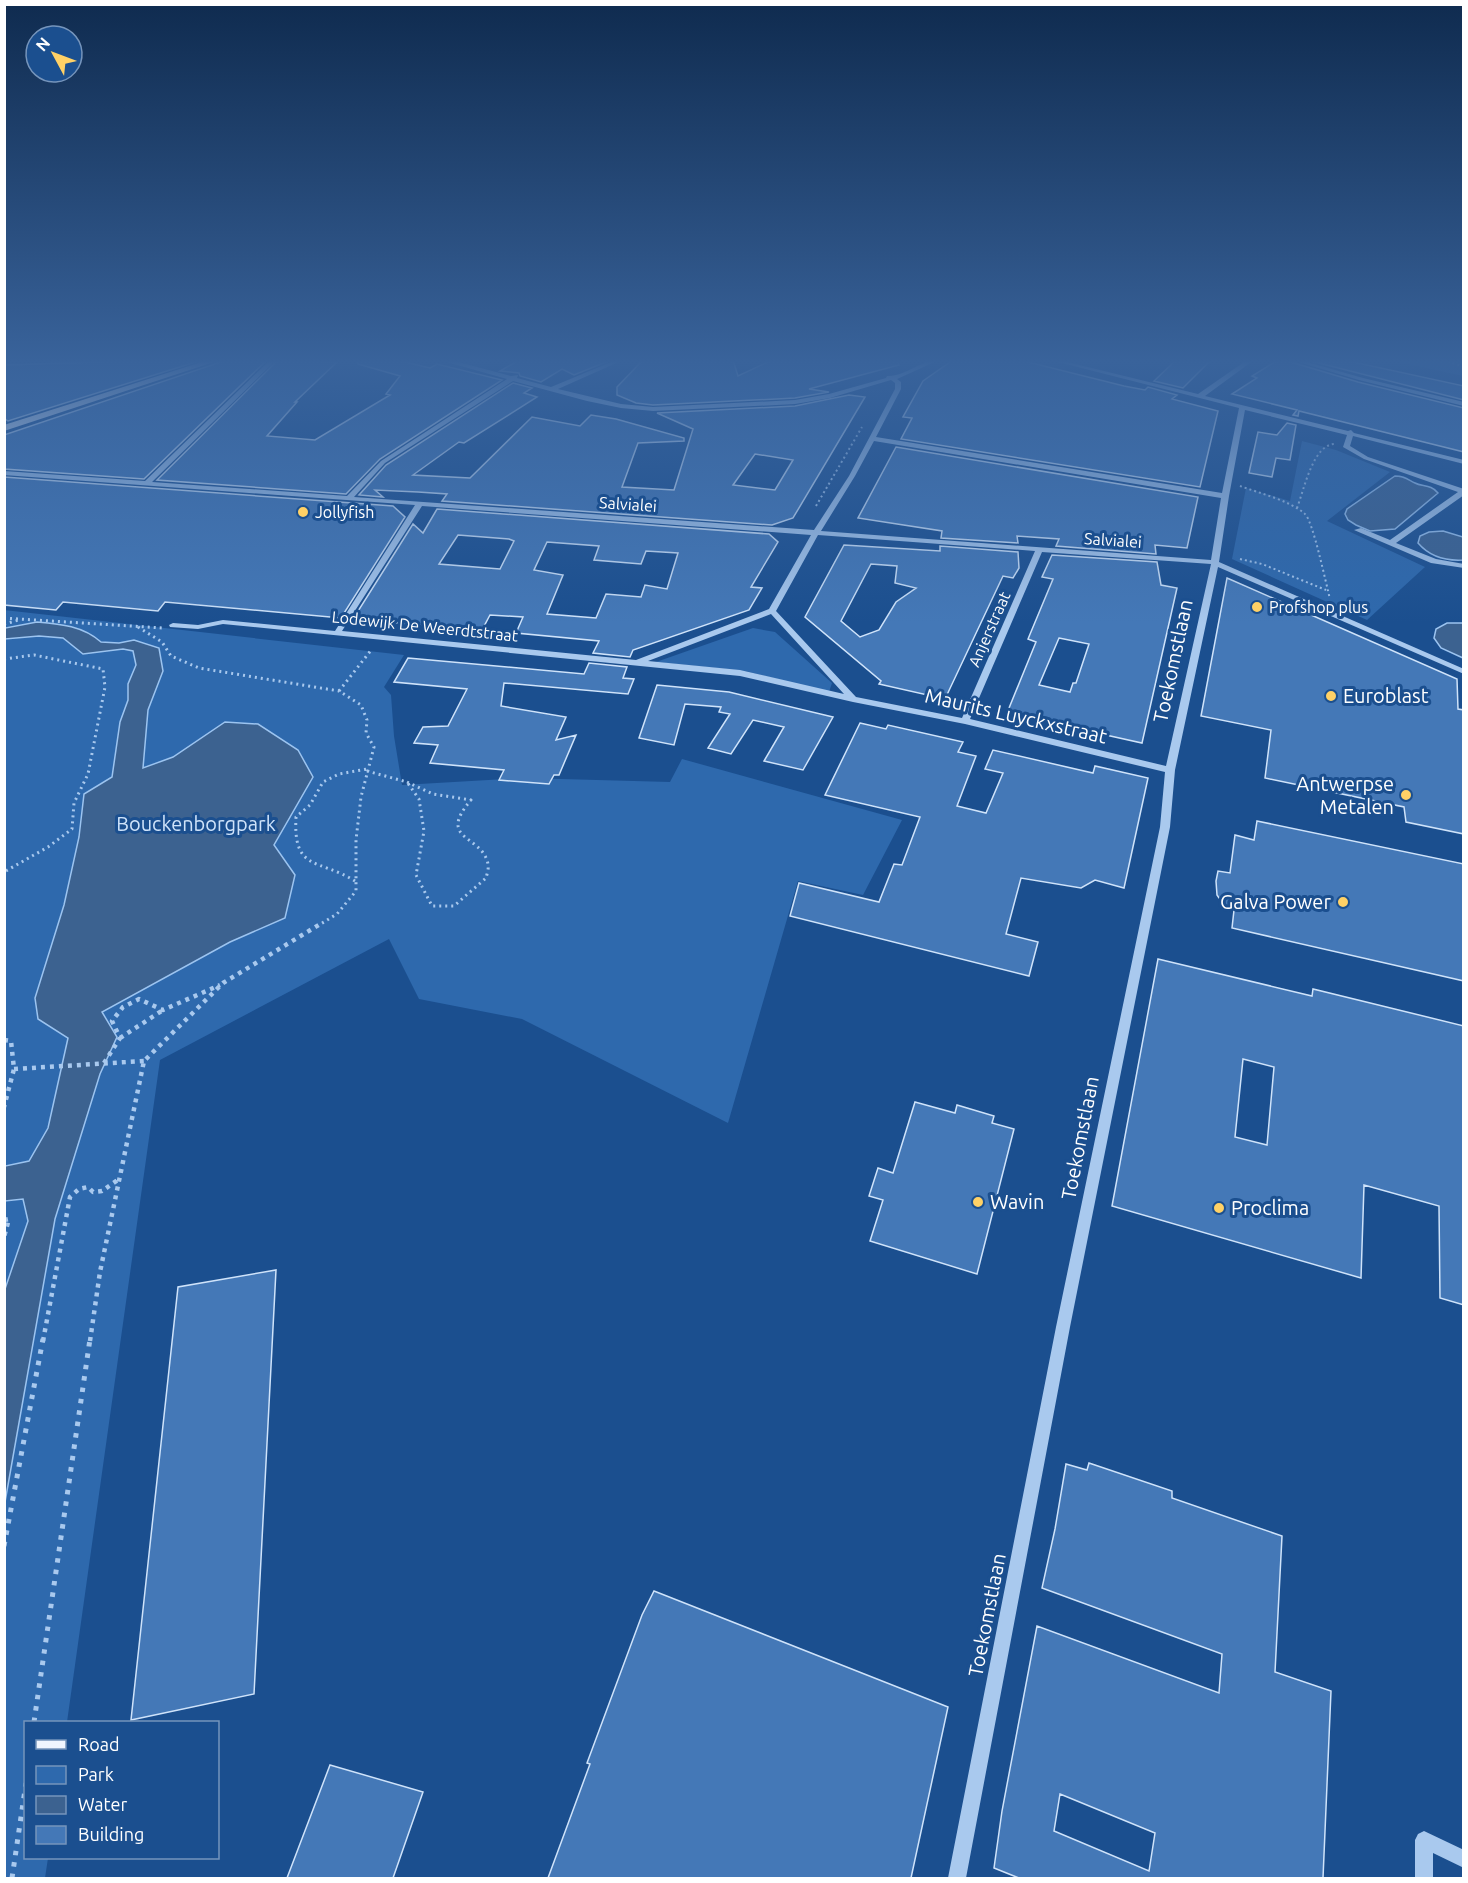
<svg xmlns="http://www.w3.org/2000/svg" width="1468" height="1883" viewBox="0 0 1468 1883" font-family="Ubuntu,sans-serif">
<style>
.green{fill:#2e69ad}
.water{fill:#3c6290;stroke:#9cc4f0;stroke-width:1.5}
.building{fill:#4478b7;stroke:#cfe3fa;stroke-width:1.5;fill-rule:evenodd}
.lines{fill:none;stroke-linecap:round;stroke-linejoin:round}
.path-far3{stroke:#a9c9ee;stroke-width:2;stroke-dasharray:2 3;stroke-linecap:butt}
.path-far2{stroke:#a9c9ee;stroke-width:3;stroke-dasharray:2 4;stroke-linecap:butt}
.path-far1{stroke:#a9c9ee;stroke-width:4.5;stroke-dasharray:4 5;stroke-linecap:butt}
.path{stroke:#a9c9ee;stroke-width:5;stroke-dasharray:4.5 7;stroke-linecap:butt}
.minor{fill:#a9c9ee;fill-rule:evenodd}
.major{fill:#f0f6ff;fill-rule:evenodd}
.poi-dot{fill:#ffd166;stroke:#1b4f8f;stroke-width:2}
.labels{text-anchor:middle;stroke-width:6;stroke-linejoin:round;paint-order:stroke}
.far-street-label{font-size:16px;fill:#fff;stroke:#1b4f8f}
.far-poi-label{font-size:16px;fill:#fff;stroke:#1b4f8f;text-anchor:start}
.street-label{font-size:20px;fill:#fff;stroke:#1b4f8f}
.poi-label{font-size:20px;fill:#fff;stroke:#1b4f8f;text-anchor:start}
.park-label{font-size:20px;fill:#cfe3fa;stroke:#1b4f8f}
</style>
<rect width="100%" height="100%" fill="#1b4f8f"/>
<path class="green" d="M1390,360H1463V376Z
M1302,441L1336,450L1390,472L1327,521L1425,567L1367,620L1232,559L1246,488L1290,501Z
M4,610L404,655L384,687L391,695L394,736L402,785L524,778L670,782L682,759L902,820L863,895L798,881L728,1123L522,1019L419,999L389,939L160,1060L67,1722H26V1858H48L45,1878H4Z
M753,628L775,632L832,683L829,692L745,671L656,662Z"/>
<path class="water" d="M1395,476C1404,476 1407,479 1415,483C1422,487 1431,484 1438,493L1395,529L1370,531L1356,525L1348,520L1345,514L1347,509Z
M1443,531L1463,537V560C1446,561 1430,557 1418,543L1420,536L1429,532Z
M37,622C61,624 83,626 101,642L119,643L134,640L159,648L163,671L148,710L143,768L173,757L225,722L258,724L298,750L313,777L274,845L295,875L285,918L230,942L102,1012L117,1037L100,1074L55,1219L5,1502V1289L28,1221L23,1199L5,1201V1166L29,1161L48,1128L68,1038L38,1019L35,998L64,905L79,837L84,794L112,777L120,722L128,700V684L136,665L133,651L123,649L83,654L63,638L39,636L5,639V628Z
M1447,623H1463V658L1441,648L1434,638L1436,629Z"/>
<path class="building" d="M97,360H202L8,421L4,418V365L100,362Z
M222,360H267L144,479L4,469V435L221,362Z
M278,360L337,362L295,402H297L267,436L315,440L390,395L386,394L400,376L358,364L359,360H397L430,368L437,364L502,380L380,459L346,494L157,480Z
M519,360H611L574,375L562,369L541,382L520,376L519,373L500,371Z
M643,360H733L738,376L772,360H898L899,365L809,389L829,392L795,398L653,405L636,403L617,395V387Z
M953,360H1020L1124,386L1145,390L1148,387L1177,395L1172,399L1218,411L1200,487L901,439L912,418L903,417L923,381Z
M1176,360H1211L1183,388L1154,381Z
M1278,360H1290L1291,362L1358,382L1464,408V452L1299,411L1298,416L1293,415L1297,410L1232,394L1257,378L1252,376Z
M1307,360H1344L1464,386V400Z
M513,383L532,388L524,393L537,397L464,443L459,442L413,475L470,478L532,417L580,426L591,415L616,419L684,438V441L638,443L622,487L674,490L693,429L657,413L795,406L849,395L865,397L793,518L772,525L442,501L447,494L418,492L375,490L383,497L359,495L386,465ZM755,454L793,460L775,490L733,485Z
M1287,423L1296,425L1290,460L1276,458L1272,477L1249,473L1258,432L1277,435Z
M896,447L1198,497L1187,548L1155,545L1156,554L1056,546L1059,539L1017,536L1018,543L941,538L942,531L858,518Z
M4,477L393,506L405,517L341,618L165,602L158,611L63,602L56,610L4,605Z
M437,509L769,534L778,542L751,587L762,588L749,610L633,650L630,657L593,653L599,641L516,633L523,617L490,615L482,630L353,619L413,524L423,533ZM458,535L509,539L514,541L500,569L439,564ZM547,542L599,546L594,560L641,564L646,551L678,553L667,589L645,585L641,597L606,594L596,618L547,614L563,575L534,570Z
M844,545L940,551V546L1018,552L1019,568L1013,578L1003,576L945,699L879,684L881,681L805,617ZM871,564L897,566L895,583L916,588L896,602L879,630L860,637L841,621Z
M1052,555L1157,562L1161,585L1177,588L1142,743L1007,713L1036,642L1028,639L1053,579L1042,577ZM1059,638L1089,644L1076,683H1073L1070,692L1039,685Z
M1227,578L1457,679L1458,709L1464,710V834L1406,822L1404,807L1265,778L1271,730L1201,716Z
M408,658L584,674L589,663L627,667L623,678L634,679L628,694L504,683L501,706L566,717L556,740L576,735L559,775H554L549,784L499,780L504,770L430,763L438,745L414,743L423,727L448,726L467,689L394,682Z
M657,685L729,692L833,717L803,770L764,761L784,727L753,720L731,754L708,748L730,714L719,712L721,707L685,704L674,745L639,738Z
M860,723L886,729L888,725L963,742L958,752L976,756L957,806L986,813L1003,773L985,769L993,750L1093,773L1095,766L1148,778L1124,888L1095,880L1081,888L1021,878L1006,934L1038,942L1029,976L790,916L799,883L879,902L894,864L902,865L920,817L825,795Z
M1257,821L1464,864V981L1232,928L1234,910L1226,908L1217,895L1216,881L1218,871L1230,873L1235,835L1254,840Z
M1158,959L1312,996L1313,989L1464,1026V1305L1440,1298L1439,1206L1364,1185L1361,1278L1112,1206ZM1243,1059L1274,1067L1267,1145L1235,1137Z
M915,1102L955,1113L957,1105L994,1116L992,1123L1014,1129L977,1274L870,1241L883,1200L869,1196L878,1168L893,1173Z
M276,1270L254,1694L131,1720L178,1287Z
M1089,1463L1172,1491V1498L1282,1536L1275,1672L1331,1691L1323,1878H1019L994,1868L1002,1811L1037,1626L1219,1693L1222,1654L1042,1588L1055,1529L1066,1464L1087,1470ZM1060,1794L1155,1833L1149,1871L1054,1831Z
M654,1591L948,1707L911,1878H548L590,1764L587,1763L642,1615Z
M330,1765L423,1792L393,1878H287Z"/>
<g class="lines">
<path class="path-far3" d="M1443,360L1464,367
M1240,486C1259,493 1291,501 1305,514C1313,521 1326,584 1330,599
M816,506L862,427
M1297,508C1304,490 1313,444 1335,444
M1240,559L1262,564L1326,590"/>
<path class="path-far2" d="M4,618L162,628
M4,624L19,620
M138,627L162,642L171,656L199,668L339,691L361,705L367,720L366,733L374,747L361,797L356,840V891L337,914L319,925
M4,659L34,655L103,669L105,687L88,774L74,803L72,829L48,847L4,872
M339,691L372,649
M367,771L407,782
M407,782L433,794L471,800C436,841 482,834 488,864C489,868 487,874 486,878L454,906H432L416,875L424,831L419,799Z
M355,881C318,858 293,872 296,817L310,805L323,782L339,774L367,769"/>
<path class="path-far1" d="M120,1038L163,1010
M4,1040L11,1041L14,1069L4,1107
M104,1063L120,1038L112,1021L123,1007L139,999L163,1010L220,985
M14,1069L144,1061
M4,1220L9,1219L4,1237
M43,1341L70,1197L79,1189L88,1187L93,1192L102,1191L119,1179
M90,1341L100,1272L144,1061L223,983L322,923"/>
<path class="path" d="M4,1546L43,1339
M34,1722L90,1339
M12,1878L26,1783"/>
<path class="minor" d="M270,360H276L152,482L347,496L381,461L507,379L443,361L442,360H451L511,376L518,375L517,378L551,387L616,360H623L558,389L621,404L653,407L795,400L829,394L886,378L887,376C905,377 920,360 939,360L897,379L901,382V389L876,437L1222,493L1239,408L1050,360H1059L1198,394L1247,360H1254L1205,396L1348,431L1351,430L1354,433L1464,460V464L1353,436L1350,446L1368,457L1464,489V495L1396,543L1436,559L1464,564V568L1431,563L1354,530L1361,528L1390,540L1458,492L1364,459L1343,447L1347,435L1245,410L1229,496L1219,562L1464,669V674L1218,567L1175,770L1170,827L1070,1327L966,1878H948L1056,1327L1160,827L1165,772L965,724L853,702L740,676L223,624L198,629L170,627L169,625L173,623L198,625L223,620L335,631L415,505L4,475V471L145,481ZM891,380L895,383V389L849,476L814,530L354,497L385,463L513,381L587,401L621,408L653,411L795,404L830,398ZM874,441L1221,498L1211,560L821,531L855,476ZM422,506L811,535L769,609L636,660L342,631ZM818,535L1035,551L962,718L856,697L776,611ZM1042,552L1211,564L1166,766L970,719ZM771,614L844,694L740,670L648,661Z
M1292,360H1300L1363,378L1464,402V406L1359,380Z
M1424,1831L1464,1850V1868L1433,1853V1878H1415V1840L1418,1834Z"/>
<path class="major" d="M208,360H220L4,431V425Z"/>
</g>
<linearGradient id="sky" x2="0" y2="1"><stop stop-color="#0f2b4f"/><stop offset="0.58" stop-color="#39639b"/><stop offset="1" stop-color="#39639b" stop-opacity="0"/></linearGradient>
<rect width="1468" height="623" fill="url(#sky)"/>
<g class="poi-dot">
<circle cx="303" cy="512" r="6"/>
<circle cx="1257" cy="607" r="6"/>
<circle cx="1331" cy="696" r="6"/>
<circle cx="1406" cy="795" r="6"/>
<circle cx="1343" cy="902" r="6"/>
<circle cx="978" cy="1202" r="6"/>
<circle cx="1219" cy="1208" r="6"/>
</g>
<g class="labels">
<g class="far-street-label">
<text transform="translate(628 504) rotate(4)" y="6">Salvialei</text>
<text transform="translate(1113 540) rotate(4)" y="6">Salvialei</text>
<text transform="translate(425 626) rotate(6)" y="6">Lodewijk De Weerdtstraat</text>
<text transform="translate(989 629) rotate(-66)" y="6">Anjerstraat</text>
</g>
<g class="far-poi-label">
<text x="315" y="518">Jollyfish</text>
<text x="1269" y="613">Profshop plus</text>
</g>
<g class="street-label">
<text transform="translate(1173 661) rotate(-78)" y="7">Toekomstlaan</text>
<text transform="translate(1016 716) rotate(13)" y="7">Maurits Luyckxstraat</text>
<text transform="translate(1080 1138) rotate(-79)" y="7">Toekomstlaan</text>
<text transform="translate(987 1615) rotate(-79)" y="7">Toekomstlaan</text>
</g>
<g class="poi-label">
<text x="1343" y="703">Euroblast</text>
<text x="1394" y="791" text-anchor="end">Antwerpse<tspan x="1394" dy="23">Metalen</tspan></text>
<text x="1331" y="909" text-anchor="end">Galva Power</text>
<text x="990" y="1209">Wavin</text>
<text x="1231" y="1215">Proclima</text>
</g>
<g class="park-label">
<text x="196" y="831">Bouckenborgpark</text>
</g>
</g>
<rect width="1468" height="1883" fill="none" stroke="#ffffff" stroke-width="12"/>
<rect x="24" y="1721" width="195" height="138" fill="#1b4f8f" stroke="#7695bc" stroke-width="1.5"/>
<rect x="36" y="1740" width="30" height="9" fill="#f0f6ff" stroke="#7695bc" stroke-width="1.5"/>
<text x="78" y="1751" font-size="18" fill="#ffffff">Road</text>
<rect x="36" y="1766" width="30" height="18" fill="#2e69ad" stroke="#7695bc" stroke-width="1.5"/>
<text x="78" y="1781" font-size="18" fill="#ffffff">Park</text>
<rect x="36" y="1796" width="30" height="18" fill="#3c6290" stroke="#7695bc" stroke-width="1.5"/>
<text x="78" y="1811" font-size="18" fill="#ffffff">Water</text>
<rect x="36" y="1826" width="30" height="18" fill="#4478b7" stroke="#7695bc" stroke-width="1.5"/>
<text x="78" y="1841" font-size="18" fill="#ffffff">Building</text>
<g transform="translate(54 54) rotate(311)"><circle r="28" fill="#1b4f8f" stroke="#7695bc" stroke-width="1.5"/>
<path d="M0-4.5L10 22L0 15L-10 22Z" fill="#ffd166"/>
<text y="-9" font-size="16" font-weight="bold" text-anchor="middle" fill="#ffffff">N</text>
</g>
</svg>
